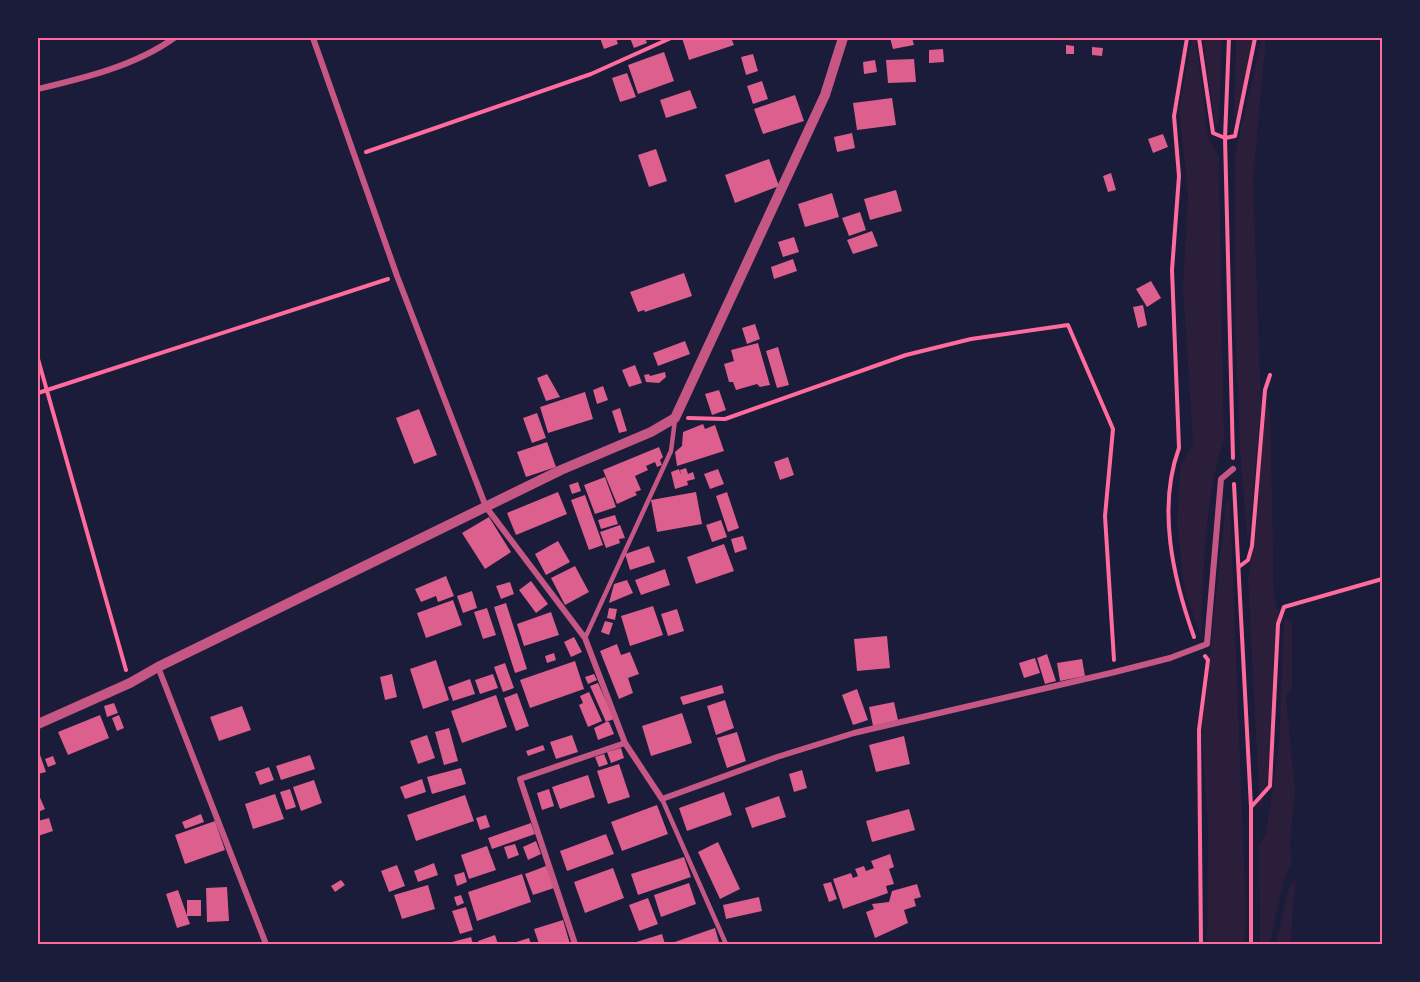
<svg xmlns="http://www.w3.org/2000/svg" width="1420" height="982" viewBox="0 0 1420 982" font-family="'PT Sans Narrow',sans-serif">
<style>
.green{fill:#2a1e3b}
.building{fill:#dd5f8e}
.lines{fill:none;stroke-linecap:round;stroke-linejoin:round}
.path{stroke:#ff6b9d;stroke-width:4}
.service{stroke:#c65784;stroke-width:4.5}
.minor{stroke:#c65784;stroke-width:6}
.tertiary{stroke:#c65784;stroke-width:10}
.neatline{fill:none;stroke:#ff6b9d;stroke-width:2}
</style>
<rect width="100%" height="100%" fill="#1b1b3a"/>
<path class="green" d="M1192,38H1196L1208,137L1219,158L1224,439C1204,501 1204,570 1201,635L1185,594L1177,525L1180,467L1193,443L1183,288L1188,194L1179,109Z
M1203,38H1222L1219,125L1215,126Z
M1236,38H1258L1234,122Z
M1262,38H1266L1253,180L1261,406L1248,546L1240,452L1235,323V154Z
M1266,403L1270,411L1274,596L1279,615L1267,787L1260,812L1248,580L1255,540Z
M1226,500L1230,502L1246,913L1244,944H1207L1208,834L1202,734Z
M1284,617L1292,622V686L1286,696L1295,791L1290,843L1292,861L1285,877L1269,944H1260L1259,844L1266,834L1279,744Z
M1296,877L1290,944H1276L1289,887Z"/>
<path class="building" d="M600,38H616L618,44L604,49Z
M630,38H645L647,43L634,48Z
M682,38H731L734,45L689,60Z
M890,38H912L914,45L893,49Z
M1066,45L1074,46V54H1066Z
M1092,47L1103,48L1102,56L1092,55Z
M943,49L944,62L929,63V50Z
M664,52L674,81L638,94L628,65Z
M753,54L758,71L746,75L741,57Z
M914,59L916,82L888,83L886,60Z
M875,60L877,72L864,74L863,62Z
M627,73L636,97L620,102L612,78Z
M762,81L768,99L753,104L747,86Z
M690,90L697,108L666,118L660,100Z
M795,95L804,121L763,134L754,109Z
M892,98L896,125L857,130L853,103Z
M852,133L855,148L837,152L834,137Z
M1163,134L1168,147L1153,153L1148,139Z
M656,149L667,181L649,187L638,155Z
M769,159L779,186L735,203L725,175Z
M1111,173L1116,190L1108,192L1103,176Z
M896,190L902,211L870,220L864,199Z
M832,193L839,217L805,227L798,204Z
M860,212L866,230L849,236L842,218Z
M872,231L878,246L853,254L847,240Z
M794,237L799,252L783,257L778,242Z
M793,259L797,271L774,279L771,267Z
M684,273L692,296L645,312L644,310L638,312L630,292Z
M1151,281L1161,298L1147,307L1136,289Z
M1143,305L1147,325L1138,328L1133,307Z
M755,324L760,339L747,344L742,328Z
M685,341L690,354L658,366L653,353Z
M758,343L770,385L760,387L757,384L736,390L733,382H729L724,364L734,361L731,350Z
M778,347L789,385L777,388L766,351Z
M635,365L642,383L629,387L622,370Z
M665,372L666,377L659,383L646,382L644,375L649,374L650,376Z
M547,374L560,397L546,401L537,378Z
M603,386L608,400L597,404L593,390Z
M719,390L726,410L712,415L705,394Z
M585,392L593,419L548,433L540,407Z
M620,408L627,431L619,433L612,411Z
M419,409L437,455L414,464L396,418Z
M537,413L546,438L532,443L523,418Z
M703,424L705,429L715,425L724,451L677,466L675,452L682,446L683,432Z
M547,442L556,467L526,477L517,452Z
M659,447L663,457L660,460L662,465L657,467L655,462L646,466L648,470L635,476L641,490L635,492L637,495L617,504L603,470Z
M788,457L794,475L780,480L774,462Z
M686,468L688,474L693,472L695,479L687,481L688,485L675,489L671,472L679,469L681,475L680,470Z
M718,469L724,484L710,489L704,474Z
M605,477L616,507L595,514L584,485Z
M578,482L581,491L572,494L569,485Z
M558,492L567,514L516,535L507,513Z
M696,492L702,524L657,532L651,500Z
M727,492L739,528L728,532L716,496Z
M585,495L603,545L589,550L571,500Z
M615,515L618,524L601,529L598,520Z
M489,517L511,552L485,569L462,533Z
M721,520L727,537L712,542L706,525Z
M620,525L625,538L619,539L620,543L606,548L600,532Z
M743,536L747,549L735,553L731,539Z
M558,541L570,562L546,575L535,554Z
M724,544L734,571L696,584L687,557Z
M649,546L655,562L630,570L625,554Z
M575,566L589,592L565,605L551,578Z
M665,569L670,585L641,595L635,580Z
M446,576L454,596L438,602L436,596L421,602L415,589Z
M627,580L633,593L609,603L614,584Z
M531,581L548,604L536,613L519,590Z
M510,582L514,594L501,599L496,586Z
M472,591L477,608L463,613L457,596Z
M453,600L462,625L426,638L417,613Z
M506,603L527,669L515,673L494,607Z
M653,606L663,635L630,646L621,616Z
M487,608L496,635L483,639L474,612Z
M609,608L617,609L615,620L607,618Z
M677,609L684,631L668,636L661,614Z
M551,612L559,635L524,646L517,624Z
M605,621L613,623L609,635L601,632Z
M887,636L890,668L857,671L854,639Z
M574,637L582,652L571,657L564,642Z
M617,644L621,655L630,652L639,674L628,678L633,693L619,699L600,651Z
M554,653L556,660L547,663L545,656Z
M1047,654L1056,681L1045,684L1037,658Z
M1035,658L1040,673L1024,678L1019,663Z
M1082,659L1085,676L1060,681L1057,663Z
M436,660L449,700L423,709L410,669Z
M575,661L584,689L530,708L520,680Z
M505,663L514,688L503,692L494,667Z
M392,674L397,697L385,700L380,677Z
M493,674L498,688L480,694L475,680Z
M594,674L597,680L588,684L585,677Z
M470,679L475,694L453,701L448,687Z
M598,683L614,719L606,722H609L614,734L598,740L594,728L606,722L590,686Z
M722,685L724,693L683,705L680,697Z
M857,689L868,720L853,725L842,695Z
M589,692L602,721L588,727L579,705L583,703L580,696Z
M517,693L529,726L516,731L504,698Z
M496,695L507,727L462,743L451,711Z
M725,700L734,728L716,735L707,706Z
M894,702L898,720L873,726L869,707Z
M114,703L118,713L107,717L104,706Z
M242,706L251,730L219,741L210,717Z
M682,713L692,743L651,756L642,726Z
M100,715L109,738L68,755L58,732Z
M119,715L124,728L117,731L112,718Z
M449,728L458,761L444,765L435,732Z
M737,732L746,761L727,768L717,738Z
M427,735L435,758L418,764L410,741Z
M572,735L578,752L556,759L550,742Z
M904,736L910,764L876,772L869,745Z
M543,745L545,750L528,756L526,751Z
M621,748L624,758L611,763L607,752Z
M38,749L46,772L38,774Z
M604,754L608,764L599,767L595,757Z
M310,755L315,769L281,780L276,766Z
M53,756L56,764L48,767L45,759Z
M619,764L630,797L608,804L597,771Z
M269,767L274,780L260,785L255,772Z
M461,768L466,784L432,794L427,777Z
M802,770L807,788L794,792L789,774Z
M588,775L595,797L560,809L552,787Z
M422,779L426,792L405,799L400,787Z
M314,780L322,803L301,811L293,787Z
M290,789L296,807L286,810L280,792Z
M549,789L554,806L542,810L537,793Z
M724,792L732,815L687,831L679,808Z
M38,793L45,809L38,812Z
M275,794L284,819L253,829L245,804Z
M465,795L474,821L416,841L407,815Z
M779,796L786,817L752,828L745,808Z
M657,805L668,834L622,851L611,822Z
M909,809L915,830L872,842L866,821Z
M201,814L204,822L185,829L182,822Z
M486,815L490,827L480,830L476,818Z
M49,818L53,831L38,836V821Z
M215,821L225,850L185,864L175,835Z
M531,823L535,834L492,849L488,838Z
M606,834L614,854L567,871L560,851Z
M536,841L541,854L528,860L523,847Z
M718,842L740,889L720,899L698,852Z
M515,844L519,855L508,859L504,847Z
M487,846L496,870L469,879L461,855Z
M890,854L894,867L889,869L894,884L886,886L888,893L843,909L833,879L851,873L853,878L858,876L855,869L864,866L866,871L874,868L871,861Z
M684,857L691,877L638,895L631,874Z
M434,863L438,875L418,882L414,871Z
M397,865L405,886L389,892L381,871Z
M546,866L554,888L533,895L525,874Z
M613,868L624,898L585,913L574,882Z
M464,872L467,882L457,886L454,875Z
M522,874L531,902L477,921L468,892Z
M341,880L345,885L335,892L331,886Z
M831,882L837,899L829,902L823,884Z
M689,883L696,904L661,917L654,895Z
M917,884L921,897L914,899L916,906L904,910L908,923L875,938L866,912L874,909L872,904L889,902L892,891Z
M428,885L435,909L402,919L394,895Z
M227,887L229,921L207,922L206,888Z
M178,890L190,924L177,928L166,894Z
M461,895L464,903L457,906L454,897Z
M759,897L762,911L726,919L723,905Z
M648,898L658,924L639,931L629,905Z
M187,900H201V916H187Z
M466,907L473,930L460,934L452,911Z
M563,920L570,944H539L534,929Z
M715,928L719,942L711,944H669Z
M662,934L665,944H630Z
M495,935L498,944H479L478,941Z
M471,937L473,944H453L452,942Z
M529,938L531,944H510Z"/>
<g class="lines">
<path class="path" d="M1187,38L1174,116L1179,176L1172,270L1179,448C1157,508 1173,578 1194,637
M1199,38L1213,133L1225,138L1235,136L1255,38
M1229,38L1225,138L1233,458
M366,152L591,74L671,38
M38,359L126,670
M38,393L388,279
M688,418L725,419L906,355L971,339L1068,325L1113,429L1105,516L1114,660
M1234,484L1251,807V944
M1240,566L1248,560L1252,546L1265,390L1270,375
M1252,806L1270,786L1278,624L1284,607L1382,579
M1201,944L1199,730L1208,660L1205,656"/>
<path class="service" d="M585,638L671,451L675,420
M662,799L726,944"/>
<path class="minor" d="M313,38L397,276L486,507L585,638L625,743L662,799L777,757L854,733L1115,672L1170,658L1207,644L1221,479L1233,469
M38,89C84,78 135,66 174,38
M158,667L266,944
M575,944L520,779L625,743"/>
<path class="tertiary" d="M38,724L130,683L158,667L561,470L651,432L675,418L825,95L843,38"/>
</g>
<rect width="1420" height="982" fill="none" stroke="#1b1b3a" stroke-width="78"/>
<rect x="39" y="39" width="1342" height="904" class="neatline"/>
</svg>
